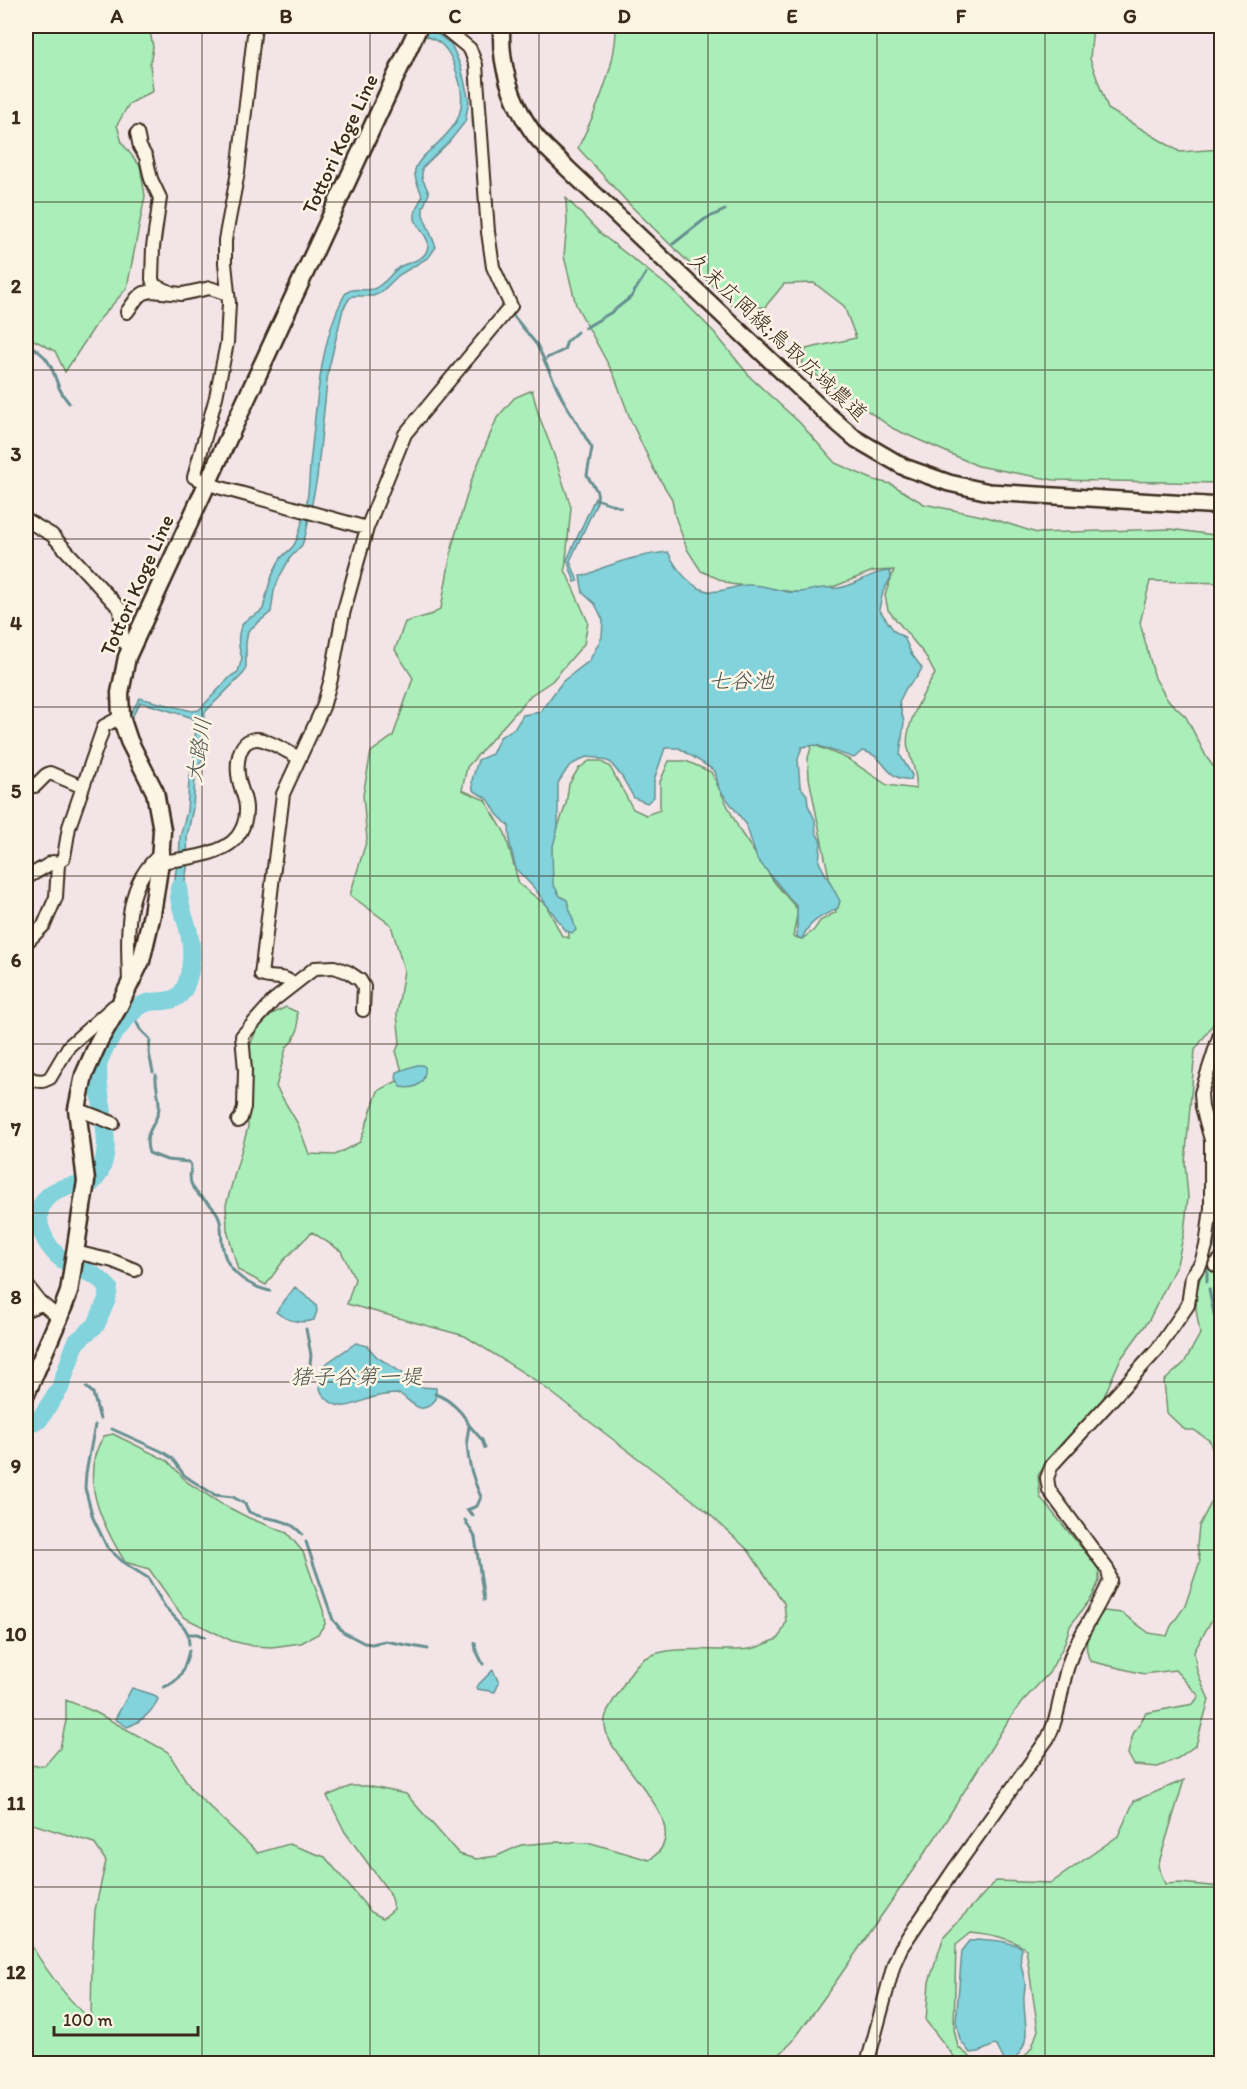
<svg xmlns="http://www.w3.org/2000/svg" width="1247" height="2089" viewBox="0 0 1247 2089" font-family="Itim,'Klee One',sans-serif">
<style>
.green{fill:#aaefba;stroke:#728c6c;stroke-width:1.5}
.water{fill:#82d3dc;stroke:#668f90;stroke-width:1.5}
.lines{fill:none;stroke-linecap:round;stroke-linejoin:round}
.stream{stroke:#668f90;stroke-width:3}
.river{stroke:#82d3dc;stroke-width:18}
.minor-casing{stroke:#3b2a1e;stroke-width:16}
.tertiary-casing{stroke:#3b2a1e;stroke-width:20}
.secondary-casing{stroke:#3b2a1e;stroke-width:21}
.minor{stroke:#fcf5e5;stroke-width:12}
.tertiary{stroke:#fcf5e5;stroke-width:15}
.secondary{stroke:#fcf5e5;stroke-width:16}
.grid{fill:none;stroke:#3b2a1e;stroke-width:1.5;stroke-opacity:0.55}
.labels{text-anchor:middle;stroke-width:5;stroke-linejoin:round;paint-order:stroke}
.street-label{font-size:21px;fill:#3b2a1e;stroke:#fcf5e5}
.water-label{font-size:22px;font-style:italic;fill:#4d544e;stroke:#fcf5e5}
.neatline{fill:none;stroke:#3b2a1e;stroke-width:2}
.grid-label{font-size:20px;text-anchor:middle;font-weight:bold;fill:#3b2a1e}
</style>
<rect width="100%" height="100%" fill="#f3e5e7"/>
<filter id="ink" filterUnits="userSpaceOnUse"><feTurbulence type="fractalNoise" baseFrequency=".0167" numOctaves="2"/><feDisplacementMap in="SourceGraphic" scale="12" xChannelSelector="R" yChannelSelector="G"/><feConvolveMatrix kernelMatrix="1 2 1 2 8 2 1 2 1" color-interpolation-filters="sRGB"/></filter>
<g filter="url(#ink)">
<path class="green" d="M26,26H149L153,47L150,64L153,91L129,104L117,125L122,143L140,166L145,196L127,288L99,320L65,372L55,351L26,336Z
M616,26H1093L1090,59L1108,109L1180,152L1221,149L1222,238L1219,273L1222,354L1221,483L1054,480L978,466L894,429L802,365L806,349L856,338L844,306L814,283L784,284L765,307H734L629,204L578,148C595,114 617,64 616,26Z
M566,198L601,234L674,291L714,332L751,378L800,423L835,463L874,480L891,484L924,504L987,517L1037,533L1170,529L1221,536V583L1150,581L1140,623L1155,678L1167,699L1186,717L1207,758L1221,777V970L1218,981L1216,1020L1195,1050L1185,1163L1188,1197L1184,1233L1177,1264L1149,1320L1120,1360L1102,1401L1049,1459L1038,1476L1040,1497L1099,1569V1581L1092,1597L1070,1626L1064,1645L1049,1673L1022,1702L1008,1721L935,1838L837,1980L793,2041L770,2064L26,2063V1935C39,1961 68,2002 91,2019L92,1962L95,1910L106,1861L94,1843L26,1822V1766L45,1765L60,1748L66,1721V1700L95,1712L168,1752L192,1790L258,1853L289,1844L325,1857L371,1912L383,1918L394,1909L389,1892L345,1832L327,1796L351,1786H367L406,1794L459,1854L476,1859L497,1856L521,1845L555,1842L591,1843L649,1860C707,1823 591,1754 606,1715C609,1706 615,1698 620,1691C625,1681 635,1664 645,1658C674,1643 717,1653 749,1649C759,1648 770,1642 779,1638L786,1622L784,1603L748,1550L703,1508L535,1380L465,1336L347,1304L355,1279L341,1251L312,1232L283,1261L266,1285L238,1270L227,1230L226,1205L248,1127L247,1053L257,1028L274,1013L286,1007L297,1012L298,1029L293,1040L286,1048L276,1087L298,1124L309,1154L335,1155L360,1142L378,1091L399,1080L402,1071L396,1051L400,1042L397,1014L404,970L391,925L350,895L367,839L363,795L371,752L393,736L413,678L395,650L405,622L433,614L441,608L453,543L471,481L497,418L514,398L532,390L539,416L553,452L571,507L565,570L588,622L584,644L552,681L531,695L467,767L462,790L485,800L505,833L519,884L546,905L562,936L569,938L568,920L553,900L548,869L555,836L566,804L569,784L578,769L589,761H600L610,767L633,809L646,815L660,810V782L669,761H686L711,772L740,831L775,883L798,910L793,937L802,939L814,930L820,921L836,912L809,778L808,758L812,744L848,759L887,785L916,789C917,770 912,765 908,748C903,728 925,690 935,674L925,655L888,610L885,595L894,570L873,571L833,587L802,593L730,584L701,571L687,549L675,516L672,499L654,470L631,421L614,375L576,305L564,256L567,223Z
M1208,1264L1219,1276L1222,1282V1601L1194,1652L1197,1671L1209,1700L1196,1745L1178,1758L1158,1767L1134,1765L1128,1754L1133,1734L1146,1713L1193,1704L1199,1696L1175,1670L1144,1674L1090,1661C1081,1639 1090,1629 1104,1611L1122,1613L1149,1633L1167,1636L1171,1626L1185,1606L1200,1561L1197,1546L1199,1526L1213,1499L1217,1468L1210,1441L1194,1430H1185L1167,1413L1164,1381L1184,1363L1200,1334L1196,1309L1197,1289L1203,1268Z
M113,1434L168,1461L187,1482L220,1503L249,1518L287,1533L303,1552L323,1610L325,1624L318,1634L301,1643L272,1647L253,1646L232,1641L183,1617L149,1569L125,1562C103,1526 77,1476 104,1436Z
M1184,1780L1158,1866L1165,1884L1180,1883L1221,1887V2063H1020L1032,2047L1038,2030L1026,1949C1010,1937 990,1934 971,1932L956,1944L954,2029L958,2047L975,2061L992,2063H959L926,2021L929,1982L944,1936L996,1881L1051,1883L1118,1836L1134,1801Z"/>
<path class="water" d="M399,26L427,27L451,44L461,67L469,101L465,122L449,142L422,168V178L429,193L423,208V215L436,247L429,257L399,275L380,293L373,296H353L349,299L343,309L328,372L317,478L306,533L302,545L290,558L280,576L274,591L271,612L248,631L246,643V667L244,673L205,712L202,759L195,779L193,808L187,837L188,863L182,898L184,908L179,913L174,898V887L176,870L179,865L180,837L187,811L189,781L194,759L196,721L190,717L144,703H140L130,720L128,717L140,698L192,711L199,710L231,676L238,672L242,658C238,646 236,630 246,620C252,616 258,615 263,609C267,592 271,573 281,558C285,553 291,550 294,545C300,535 303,517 306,506C309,492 309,479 310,465C316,413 319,342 344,296C350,285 363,292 373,289C385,285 391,272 401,266C409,262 420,261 425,254C436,239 416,230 415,218C414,210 419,203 422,197C421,188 413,180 415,170C416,163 423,157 428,152C455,129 469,113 458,77C454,64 451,53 441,44C429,34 412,34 399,26Z
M595,498L621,507V508L598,500L570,561L578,581L575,582L567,560Z
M668,552C675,566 686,582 701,589C717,596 731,586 747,585C761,584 773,589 788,592C801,594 811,589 824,588C829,587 833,589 838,588C857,586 871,571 890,571L891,577L883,592L879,609L894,631L904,637L911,653L922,668L917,677L906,688L899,702L904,722L900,755L912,775L911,780C907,779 901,779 897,777C883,770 883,755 862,751L854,758L816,745L802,747L798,759L800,786L807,795L808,805L815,820L816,832L821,842L819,862L840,901L838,908C821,917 810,920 802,939L797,937V907L757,859L746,824L719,789L715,771L679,748H665L654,780V797L647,803L634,798L622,777L610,762L597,758L586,757L569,766L558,783V827L552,850L553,884L560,896L567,900L576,930L573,933L566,931L560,923L535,889L516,869L510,845L509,826L497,814L489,800L473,790L472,780L478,760L492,754L500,737L515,728L523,715L540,712L563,681L589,661L602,637L603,620L595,604L583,593L580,576C588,576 595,571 602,568C623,560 646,554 668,552Z
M417,1065H422L425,1067C426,1083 416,1090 401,1087L396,1078L397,1072Z
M295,1287L316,1305L317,1311L314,1320C301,1324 287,1321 276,1312Z
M356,1343L367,1346L377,1357L407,1376L420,1387L436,1388V1399C421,1418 413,1403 400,1394C390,1394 380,1395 371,1398C356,1403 341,1413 327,1399C315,1388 320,1379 324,1365Z
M493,1670L499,1683L495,1692L477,1689L476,1687Z
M132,1688L154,1695L158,1699C153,1712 139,1723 127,1727L115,1719Z
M978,1939L1001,1941L1020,1946L1022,1949C1018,1961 1023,1970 1025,1982C1026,1988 1023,1994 1024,2001C1024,2026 1034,2042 1011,2063L1005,2062L997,2046L994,2045L979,2052L970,2053L960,2040L956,2022L962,1951L970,1941Z"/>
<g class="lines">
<path class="stream" d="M427,29L433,27L436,31L449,39
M473,102V121L477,158
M673,244L705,219L725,210
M512,314L537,345L562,398L592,448L587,475C591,485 601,490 596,501
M585,328L612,312L631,297L646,273
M26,343C62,363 48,379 69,403
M547,358L564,350L567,341L577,332
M201,474L204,462
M162,792L165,795L166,808
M134,1017L140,1029L150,1039L149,1053L153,1072
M156,1075C155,1088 160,1096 159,1108C157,1126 142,1131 149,1153L167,1160L189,1162L191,1165C191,1171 189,1177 191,1183C195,1197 212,1202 218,1215C222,1224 221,1232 222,1242C224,1270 245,1285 270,1291
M1213,1249L1222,1198
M1207,1269V1281
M1209,1289L1216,1323
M306,1329L311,1355L309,1374L311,1376H322
M86,1387L93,1393L100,1419
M435,1394C448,1398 463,1412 469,1425C469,1431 466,1438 467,1444C468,1464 473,1480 481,1497L477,1506L467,1510L473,1515
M95,1425L86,1473L85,1488L93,1518L107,1547L124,1563L148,1578L165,1607L184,1627L188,1634L189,1644
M469,1425L482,1440L485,1448
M112,1429L161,1451L172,1458L184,1475L191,1480L215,1495L233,1497L245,1504L249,1512C269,1522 285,1515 302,1534
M465,1520L475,1537L484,1600
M306,1542L333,1620L343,1632L364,1643L372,1644L385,1641L428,1649
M188,1634H197L205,1637
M475,1643L476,1650L483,1664
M164,1687C182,1681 184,1668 189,1651"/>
<path class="river" d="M26,1424L39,1420L60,1388L76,1342L96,1325L107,1299L109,1288C93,1270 84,1273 66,1262C44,1249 26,1211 52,1193C64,1185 79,1185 92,1183C116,1159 102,1115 99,1086C98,1077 97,1067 100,1059C105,1044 128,1013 142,1005C156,997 176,1008 185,987C192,971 193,949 189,933C186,918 177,903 179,888"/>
<g class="minor-casing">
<path id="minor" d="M255,26L238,172L225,240V263L229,303L227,343L216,397L194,477L218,487L367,528
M137,133L140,147L146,157L151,179L160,198L153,247L152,279L154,285L173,293
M127,312L137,298L144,293L152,291L182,294L210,288L228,294
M26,520L52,535L120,609L123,641L131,649
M35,786L46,775L50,773L83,787
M160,862C181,859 222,856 237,837C243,829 246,821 246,811C247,800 241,791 239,780C236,766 237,739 257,739C267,739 290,753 299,758
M26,878L53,862L58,864
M26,943L44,925L56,897L58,864L64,857L69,827L104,726L121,717
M129,983C128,938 122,885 161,854
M293,985C286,974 272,980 261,975L283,794L323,707L331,679L343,614L367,528L405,434L511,306L493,267L488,232L476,65L470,49L442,26
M26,1075L33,1080L43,1081L50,1078L69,1046L114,1006
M77,1109L113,1123
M238,1121L241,1118L244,1107L245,1070L242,1036L274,1000L315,968L334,967L348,972L360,980L364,987L363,1010
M75,1252L113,1261L135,1270
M1215,1265L1222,1258
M26,1284L39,1301L59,1318
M26,1310L42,1304
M867,2064L894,1964L901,1948L953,1871L1048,1738C1062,1710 1060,1682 1072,1654C1083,1628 1100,1606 1110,1580L1108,1570L1049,1490L1047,1478L1052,1465L1157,1350L1188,1305L1192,1276L1201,1263L1206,1246L1211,1208V1140L1202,1107L1201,1093L1222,1028"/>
</g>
<g class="tertiary-casing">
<path id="tertiary" d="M502,26C499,62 511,101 532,131C541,145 556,156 567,168L827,414L856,439L904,467L949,483L989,492L1222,506"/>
</g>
<g class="secondary-casing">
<path id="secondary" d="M26,1394L59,1318L69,1292L86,1181L77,1109L84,1075L100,1039L118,1008L141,961L152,914L160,862L162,830L155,792L129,741L121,717L120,693L127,657L419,26"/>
</g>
<use href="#minor" class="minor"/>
<use href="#tertiary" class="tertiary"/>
<use href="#secondary" class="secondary"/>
</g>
</g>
<path class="grid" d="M202,26V2064M370,26V2064M539,26V2064M708,26V2064M877,26V2064M1045,26V2064M26,202H1222M26,370H1222M26,539H1222M26,707H1222M26,876H1222M26,1044H1222M26,1213H1222M26,1382H1222M26,1550H1222M26,1719H1222M26,1887H1222"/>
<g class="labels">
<g class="street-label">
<text transform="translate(340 144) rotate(-65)" y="7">Tottori Koge Line</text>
<text transform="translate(778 337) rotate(43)" y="7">久末広岡線;鳥取広域農道</text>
<text transform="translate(137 585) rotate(-66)" y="7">Tottori Koge Line</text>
</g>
<g class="water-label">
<text x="741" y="688">七谷池</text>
<text transform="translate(198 750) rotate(-81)" y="8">大路川</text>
<text x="356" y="1384">猪子谷第一堤</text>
</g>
</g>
<rect width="1247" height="2089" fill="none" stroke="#fcf5e5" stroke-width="66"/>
<path d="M54 2026v9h144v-9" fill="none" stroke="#3b2a1e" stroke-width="3"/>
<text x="63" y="2026" font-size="18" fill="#3b2a1e" stroke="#fcf5e5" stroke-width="4.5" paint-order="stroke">100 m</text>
<rect x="33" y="33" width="1181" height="2023" class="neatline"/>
<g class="grid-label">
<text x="117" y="23">A</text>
<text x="286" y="23">B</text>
<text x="455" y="23">C</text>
<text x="624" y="23">D</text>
<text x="792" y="23">E</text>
<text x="961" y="23">F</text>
<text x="1130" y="23">G</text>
<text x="16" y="124">1</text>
<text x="16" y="293">2</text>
<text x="16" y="461">3</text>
<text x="16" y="630">4</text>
<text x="16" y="798">5</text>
<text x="16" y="967">6</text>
<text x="16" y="1136">7</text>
<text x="16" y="1304">8</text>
<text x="16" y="1473">9</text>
<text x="16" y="1641">10</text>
<text x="16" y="1810">11</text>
<text x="16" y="1979">12</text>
</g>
</svg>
